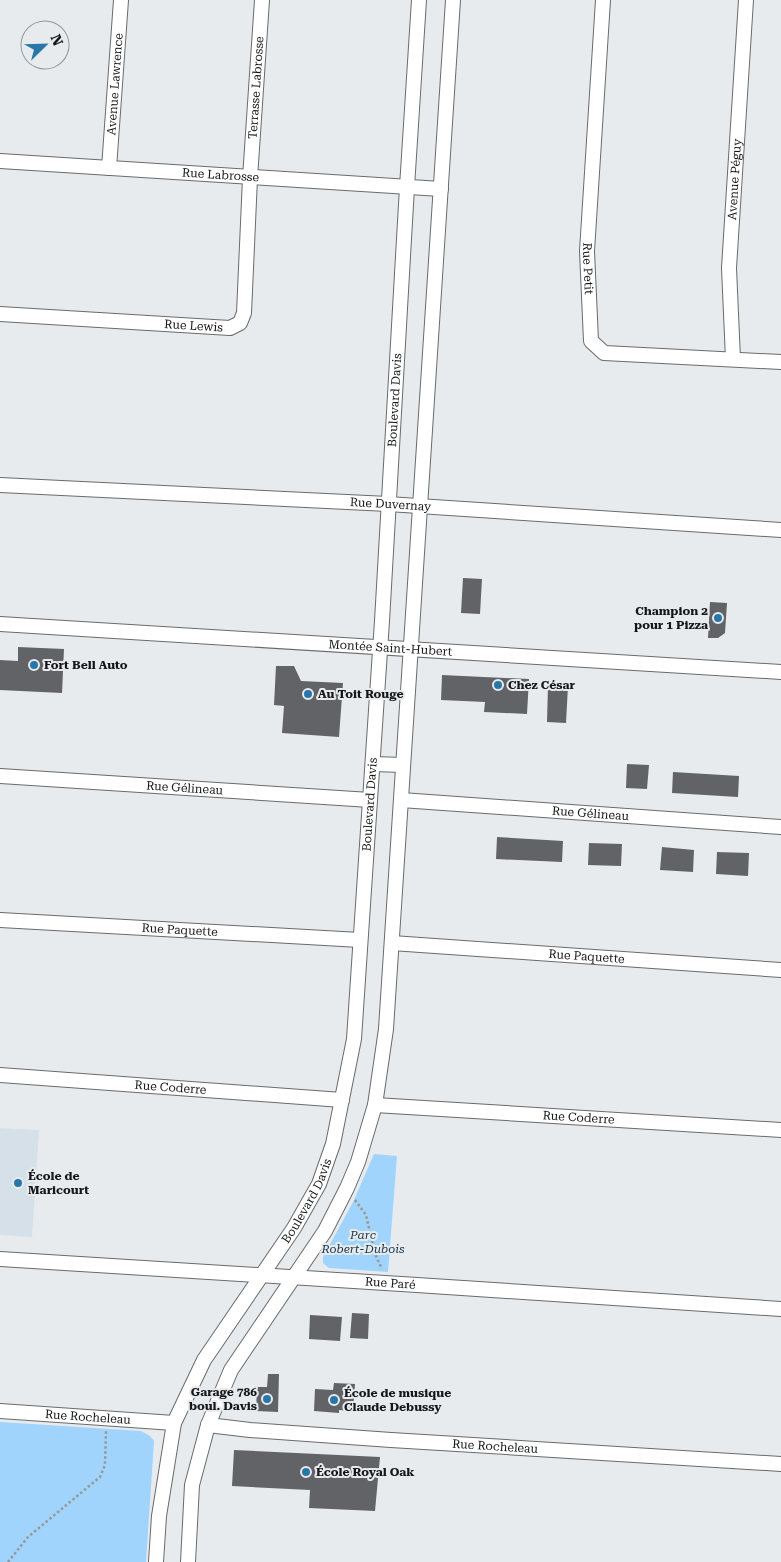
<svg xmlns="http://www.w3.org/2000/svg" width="781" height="1562" viewBox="0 0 781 1562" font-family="'Roboto Serif',serif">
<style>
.built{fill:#d6e0e8}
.green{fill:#a0d4fc}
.building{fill:#616366}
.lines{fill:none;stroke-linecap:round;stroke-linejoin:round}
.minor-casing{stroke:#686b6d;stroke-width:16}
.path{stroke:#95989a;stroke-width:2.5;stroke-dasharray:2.5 2.5;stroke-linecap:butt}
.minor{stroke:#fff;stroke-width:14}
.poi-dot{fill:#2976a9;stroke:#e8ebee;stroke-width:2}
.labels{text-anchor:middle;stroke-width:4;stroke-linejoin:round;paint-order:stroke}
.street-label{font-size:12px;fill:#151617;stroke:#e8ebee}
.poi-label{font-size:12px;font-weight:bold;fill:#151617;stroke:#e8ebee;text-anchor:start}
.park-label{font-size:12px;font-style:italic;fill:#18364b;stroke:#e8ebee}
</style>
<rect width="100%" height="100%" fill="#e8ebee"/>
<path class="built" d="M0,1128L39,1130L32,1237L0,1235Z"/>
<path class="green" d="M374,1154L397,1156L388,1272L329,1268L323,1263V1257L353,1202Z
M0,1422L141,1431L150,1436L154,1441L146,1562H0Z"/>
<path class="building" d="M463,578L482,579L480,614L461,613Z
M710,602L727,603L725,633L718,638H708Z
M18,647L64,649L62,693L0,690V660L18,661Z
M276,666H294L301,681L343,683L339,737L282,733L284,706L274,705Z
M442,675L529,679L527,714L484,712L485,702L441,700Z
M548,685L568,686L566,723L547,722Z
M627,764L649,765L647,789L626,788Z
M673,772L739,776L738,797L672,793Z
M497,837L563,841L562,862L496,859Z
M589,843L622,844L621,866L588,865Z
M662,847L694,850L693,872L660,870Z
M717,852L749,853L748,876L716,874Z
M352,1313L369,1314L368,1339L350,1338Z
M310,1315L342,1317L340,1341L309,1339Z
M268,1374H279L278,1412L256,1411L257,1387H267Z
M334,1383L355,1384L353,1411L339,1410V1413L314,1411L315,1389L333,1390Z
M234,1450L380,1457L375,1511L309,1508L310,1490L232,1486Z"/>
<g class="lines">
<g class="minor-casing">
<g id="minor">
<path id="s1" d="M603,0L587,251L591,341L604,353L781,362"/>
<path id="s2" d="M0,161L441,189"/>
<path id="s3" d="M109,168L121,0"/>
<path id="s4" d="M0,314L230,328L240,323L244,313L250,178L262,0"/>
<path id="s5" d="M733,359L729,268L746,0"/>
<path id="s6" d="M0,485L388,504L781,530"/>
<path id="s7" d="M0,624L781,672"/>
<path d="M373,764L403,765"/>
<path id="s8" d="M0,776L370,800"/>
<path id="s9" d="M401,800L781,827"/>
<path id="s10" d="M0,920L360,940"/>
<path id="s11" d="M392,943L781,970"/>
<path id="s12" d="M0,1075L342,1100"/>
<path id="s13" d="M375,1105L781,1130"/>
<path id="s14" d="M0,1259C260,1274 521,1292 781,1309"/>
<path id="s15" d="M0,1411L174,1423"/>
<path id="s16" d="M208,1425L250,1430L391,1440L781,1464"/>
<path id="s17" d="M156,1562L159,1516L174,1423L204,1360L294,1228L319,1184L333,1144L354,1039L382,621L407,187L419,0"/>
<path d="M188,1562L192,1485L208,1425L231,1370L325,1231L347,1188L358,1162L375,1105L386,1029L453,0"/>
</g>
</g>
<path class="path" d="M355,1200L366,1215L375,1254L382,1269
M8,1562L28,1537L100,1477L105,1465L106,1431"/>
<use href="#minor" class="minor"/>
</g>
<g class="poi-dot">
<circle cx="718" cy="618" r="5"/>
<circle cx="34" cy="665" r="5"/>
<circle cx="498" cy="685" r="5"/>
<circle cx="308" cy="694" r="5"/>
<circle cx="18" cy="1183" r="5"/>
<circle cx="267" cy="1399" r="5"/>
<circle cx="334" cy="1400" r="5"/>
<circle cx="306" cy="1472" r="5"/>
</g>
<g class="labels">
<g class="street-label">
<text dy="4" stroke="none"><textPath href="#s3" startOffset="84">Avenue Lawrence</textPath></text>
<text dy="4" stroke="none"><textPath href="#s4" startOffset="478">Terrasse Labrosse</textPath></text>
<text dy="4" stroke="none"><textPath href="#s2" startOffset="221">Rue Labrosse</textPath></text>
<text dy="4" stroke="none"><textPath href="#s5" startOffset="180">Avenue Péguy</textPath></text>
<text dy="4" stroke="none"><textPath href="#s1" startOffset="269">Rue Petit</textPath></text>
<text dy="4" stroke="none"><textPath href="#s4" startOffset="194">Rue Lewis</textPath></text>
<text dy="4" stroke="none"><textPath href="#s17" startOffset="1210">Boulevard Davis</textPath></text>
<text dy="4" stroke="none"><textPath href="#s6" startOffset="391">Rue Duvernay</textPath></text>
<text dy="4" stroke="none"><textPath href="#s7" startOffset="391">Montée Saint-Hubert</textPath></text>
<text dy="4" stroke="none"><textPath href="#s8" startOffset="185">Rue Gélineau</textPath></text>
<text dy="4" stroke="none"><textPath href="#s17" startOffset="805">Boulevard Davis</textPath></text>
<text dy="4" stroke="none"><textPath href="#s9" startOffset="190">Rue Gélineau</textPath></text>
<text dy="4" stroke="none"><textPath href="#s10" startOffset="180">Rue Paquette</textPath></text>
<text dy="4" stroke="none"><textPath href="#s11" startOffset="195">Rue Paquette</textPath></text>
<text dy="4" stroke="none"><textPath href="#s12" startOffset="171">Rue Coderre</textPath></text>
<text dy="4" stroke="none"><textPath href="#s13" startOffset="204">Rue Coderre</textPath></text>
<text dy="4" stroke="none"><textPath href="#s17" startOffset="400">Boulevard Davis</textPath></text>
<text dy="4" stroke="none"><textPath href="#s14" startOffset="391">Rue Paré</textPath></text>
<text dy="4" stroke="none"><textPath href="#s15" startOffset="88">Rue Rocheleau</textPath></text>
<text dy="4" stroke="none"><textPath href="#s16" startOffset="288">Rue Rocheleau</textPath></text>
</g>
<g class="poi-label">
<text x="708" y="615" text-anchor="end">Champion 2<tspan x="708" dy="14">pour 1 Pizza</tspan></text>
<text x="44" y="669">Fort Bell Auto</text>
<text x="508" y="689">Chez César</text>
<text x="318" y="698">Au Toit Rouge</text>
<text x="28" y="1180">École de<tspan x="28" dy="14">Maricourt</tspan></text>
<text x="257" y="1396" text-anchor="end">Garage 786<tspan x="257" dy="14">boul. Davis</tspan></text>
<text x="344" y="1397">École de musique<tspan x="344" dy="14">Claude Debussy</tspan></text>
<text x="316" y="1476">École Royal Oak</text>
</g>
<g class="park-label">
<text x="363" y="1239">Parc<tspan x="363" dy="14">Robert-Dubois</tspan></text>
</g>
</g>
<g transform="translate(45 45) rotate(67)"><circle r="24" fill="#e8ebee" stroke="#949698"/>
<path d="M0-4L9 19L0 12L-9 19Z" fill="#2976a9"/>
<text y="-8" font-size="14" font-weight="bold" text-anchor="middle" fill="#151617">N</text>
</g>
</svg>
